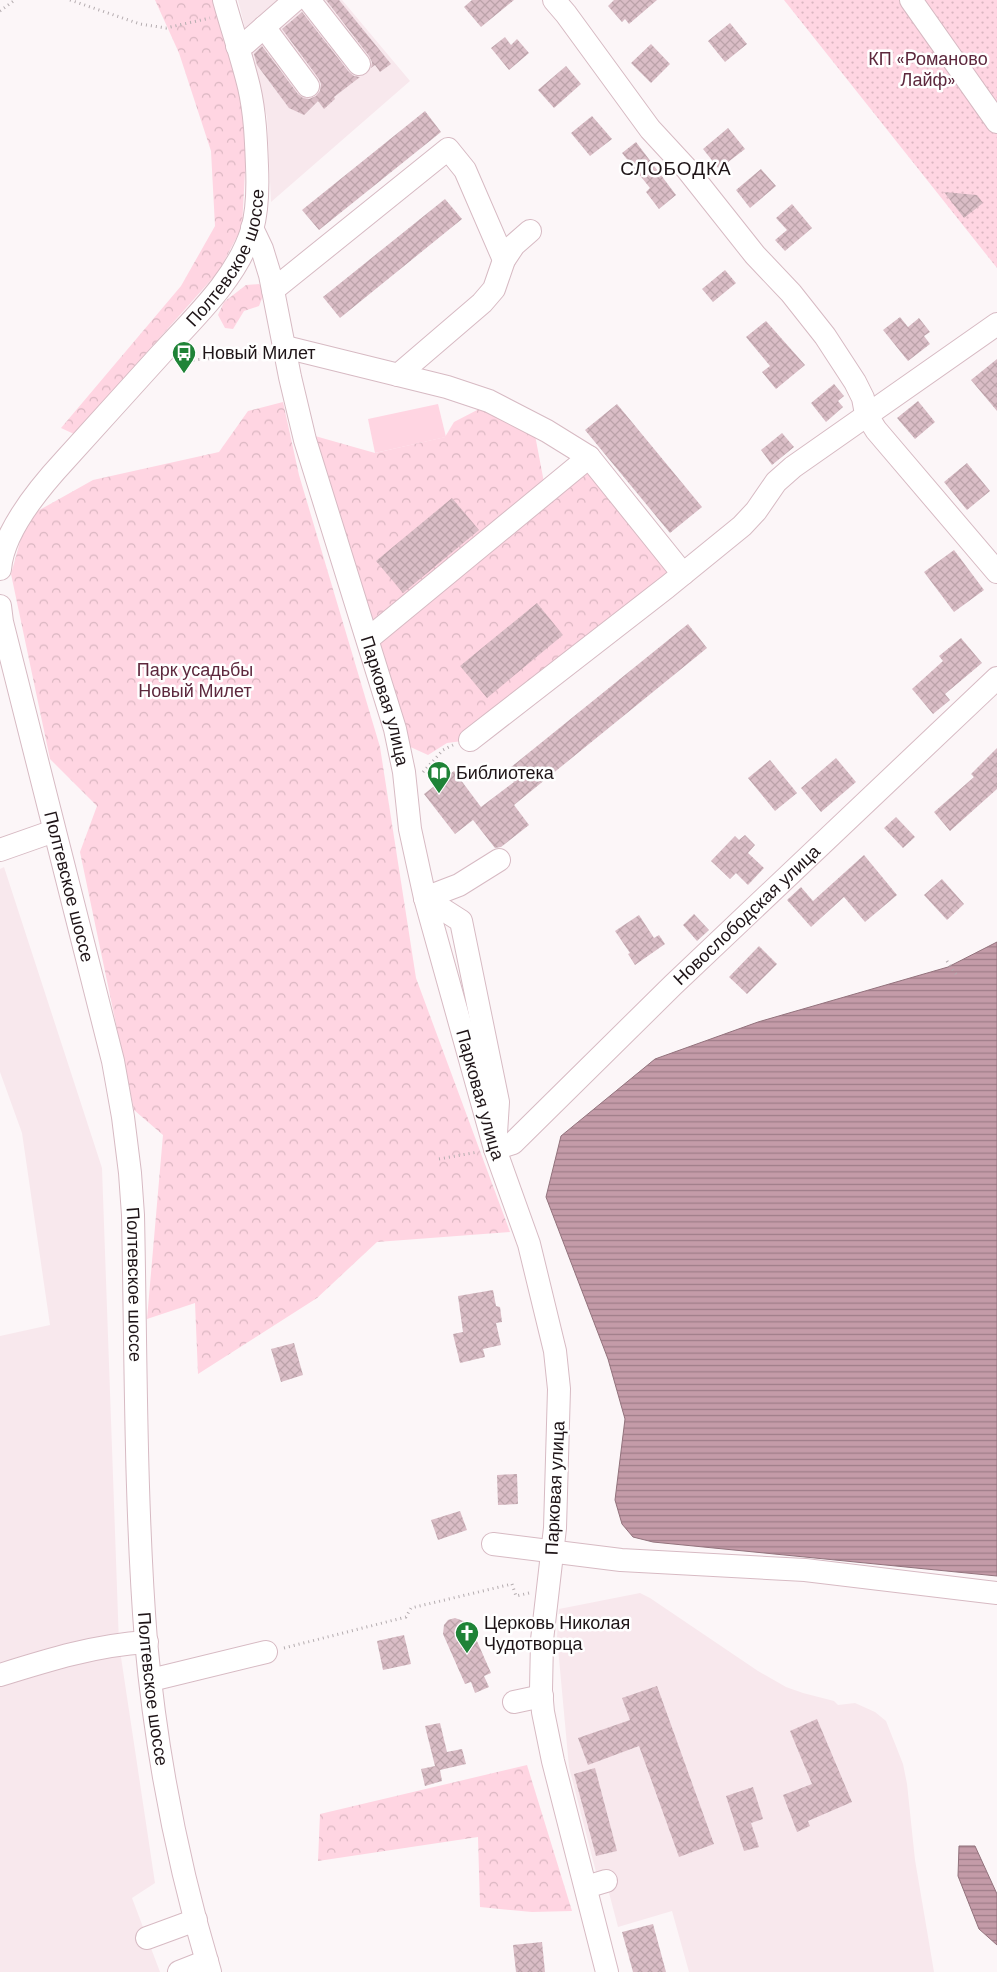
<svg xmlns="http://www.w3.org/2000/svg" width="997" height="1972" viewBox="0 0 997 1972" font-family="'DM Sans',sans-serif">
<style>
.built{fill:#f8e8ed}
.grass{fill:#ffd5e2}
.forest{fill:url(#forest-crowns)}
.park{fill:url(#park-dots)}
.water{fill:url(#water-rules);stroke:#92727c}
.building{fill:url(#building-cross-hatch)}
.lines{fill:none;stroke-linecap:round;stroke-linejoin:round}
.minor-casing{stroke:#d7bac3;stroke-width:24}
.path{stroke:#b4acaf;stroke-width:3;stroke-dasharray:1 4;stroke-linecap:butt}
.minor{stroke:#fff;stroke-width:22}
.labels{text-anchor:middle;stroke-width:5;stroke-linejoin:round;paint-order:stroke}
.park-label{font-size:18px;fill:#5d283d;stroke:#fff}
.street-label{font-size:18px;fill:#1e1417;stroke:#fff}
.poi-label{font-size:18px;fill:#1e1417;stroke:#fff;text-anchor:start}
.neighbourhood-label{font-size:19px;letter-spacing:1px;fill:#1e1417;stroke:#fff}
</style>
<defs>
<pattern id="forest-crowns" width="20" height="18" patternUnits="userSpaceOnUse" patternTransform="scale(1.25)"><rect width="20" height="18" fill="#ffd5e2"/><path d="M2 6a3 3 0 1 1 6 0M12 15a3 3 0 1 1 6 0" fill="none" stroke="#dab6c1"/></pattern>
<pattern id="park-dots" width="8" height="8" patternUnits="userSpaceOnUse" patternTransform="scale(1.25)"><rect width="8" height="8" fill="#ffd5e2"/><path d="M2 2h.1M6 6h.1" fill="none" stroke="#dab6c1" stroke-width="1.8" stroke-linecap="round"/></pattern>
<pattern id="water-rules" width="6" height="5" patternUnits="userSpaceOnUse" patternTransform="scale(1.25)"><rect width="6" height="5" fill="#c49ba8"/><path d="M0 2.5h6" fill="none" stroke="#9f7d88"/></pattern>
<pattern id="building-cross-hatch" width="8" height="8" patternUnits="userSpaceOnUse" patternTransform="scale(1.25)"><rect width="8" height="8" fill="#dabdc6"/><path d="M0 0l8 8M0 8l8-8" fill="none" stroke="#bba2a9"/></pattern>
</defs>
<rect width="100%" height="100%" fill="#fcf6f8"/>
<path class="built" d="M238,0H342L410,81L271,202L267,117Z
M4,867L102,1168L119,1644L155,1883L132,1898L160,1972H0V1336L50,1325L22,1133L0,1072V869Z
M640,1593L650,1598L758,1671L786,1687L803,1693L834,1701L838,1705L855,1703L875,1712L886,1721L903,1764L907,1784L915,1860L934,1972H689L672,1911L618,1927L603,1870L596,1872L569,1767L557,1637L559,1609Z"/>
<path class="grass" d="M438,404L446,437L375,453L368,419Z"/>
<path class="forest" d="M155,0H215L241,100L246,153L242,227L219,271L74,434L61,428L181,286L215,226L211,151L179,53Z
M259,284L265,291L259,306L244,311L233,329L225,328L218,315L224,302L246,285Z
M283,402L299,475L380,747L416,978L510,1232L377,1242L317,1298L198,1374L195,1303L147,1319L163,1135L134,1110L80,852L97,806L50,759L11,574L27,517L93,480L219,452L248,411Z
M481,408L535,435L546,493L589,457L683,574L470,740L447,743L428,755L406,745L315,436L375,453L445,437L454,422Z
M527,1765L572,1911L532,1912L480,1907L478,1837L318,1861L320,1814Z"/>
<path class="park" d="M784,0H997V268Z"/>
<path class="water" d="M997,942V1576L653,1542L633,1537L622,1524L615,1500L625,1419L608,1359L546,1197L561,1136L655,1059L758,1022L948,967Z
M959,1846H975L997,1894V1945L979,1929L958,1876Z"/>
<path class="building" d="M326,0H339L391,64L380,72L375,65L371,68L372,62L369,56Z
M472,0H514L481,27L464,7Z
M614,0H657L629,24L625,19L622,22L608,6Z
M302,12L349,72L354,76L360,77L334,97L335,99L324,109L318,101L304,115L289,108L257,65L254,54L262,46L298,94L303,98L309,99L316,96L320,91L321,84L319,79L282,29Z
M730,23L747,44L725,62L708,41Z
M505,37L511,45L517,39L529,53L509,70L491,48Z
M651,44L670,64L651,83L631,63Z
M566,66L581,84L554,108L538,90Z
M425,111L441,132L319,230L302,210Z
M592,116L612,139L590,156L571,133Z
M728,128L745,149L719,169L703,149Z
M636,142L676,195L659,209L646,192L650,188L622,153Z
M761,169L776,186L750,208L736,190Z
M944,192L977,195L983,203L964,218Z
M445,199L462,219L340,318L323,297Z
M792,204L812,228L785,251L775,240L787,230L776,218Z
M725,270L736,283L713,302L702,289Z
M900,317L908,327L919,318L930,332L924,336L930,344L908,361L883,330Z
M766,321L805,365L776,389L762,372L770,366L746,337Z
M997,359V411L971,380Z
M834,384L844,396L838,401L843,407L826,422L811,403Z
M918,401L935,422L915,439L897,418Z
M617,404L702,507L670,533L585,430Z
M782,433L794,447L772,465L761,450Z
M967,463L990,491L967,510L944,482Z
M452,498L479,530L403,593L376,561Z
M954,550L984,590L954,612L924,572Z
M537,603L563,635L487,698L460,666Z
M688,624L707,648L514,805L529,825L501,847L495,848L473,820L455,834L424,794L454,771L481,807L514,782L505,772Z
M961,638L982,663L945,694L950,700L933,714L912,689L943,661L939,656Z
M997,748V789L950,831L934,812L974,777L971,774Z
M836,758L856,782L821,812L801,788Z
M770,760L797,793L775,811L748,778Z
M896,817L915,837L903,848L884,828Z
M745,835L755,845L748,853L764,868L748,885L736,873L730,879L711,861L735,836L739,840Z
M864,855L897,895L865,922L844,897L811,927L787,900L801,887L813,901Z
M942,879L964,904L947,920L924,895Z
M694,914L709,930L697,941L683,925Z
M639,915L654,938L659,935L665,944L635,965L628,954L630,953L615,931Z
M759,946L777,964L747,994L729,977Z
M493,1290L496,1306L500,1307L502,1322L496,1323L501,1345L483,1349L485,1357L460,1363L453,1334L463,1332L458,1296Z
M294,1343L303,1375L281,1382L271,1349Z
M517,1474L518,1504L498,1505L497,1475Z
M460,1511L467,1530L438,1540L431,1520Z
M455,1618L469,1623L491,1673L484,1676L489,1687L475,1693L471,1682L465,1684L443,1634L444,1625L448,1620Z
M404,1635L411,1664L383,1670L377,1641Z
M657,1686L714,1844L679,1857L639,1746L588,1765L578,1738L630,1720L622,1698Z
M817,1719L852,1802L808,1821L810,1826L797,1832L783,1795L812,1784L790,1731Z
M440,1723L447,1752L462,1749L466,1764L440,1770L442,1781L425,1786L421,1769L435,1766L425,1726Z
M595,1768L617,1851L596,1856L574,1774Z
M753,1787L763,1819L751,1823L759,1847L744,1851L726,1796Z
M653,1924L666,1972H633L622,1932Z
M542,1942L545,1972H516L513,1945Z"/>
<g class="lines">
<g class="minor-casing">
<g id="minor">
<path d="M309,0L359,64"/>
<path d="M554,0L566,14L650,129L686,168L755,255L791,293L825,336L855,382L863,398L866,414L876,430L997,572"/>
<path d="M911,0L997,122"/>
<path d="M264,27L308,86"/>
<path d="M237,46L246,43L295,0"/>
<path id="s1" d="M252,228L262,249L270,275L290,377L305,440L395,729L404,772L410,829L425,898L495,1149L529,1244L555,1351L559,1389L555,1528L542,1640L541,1690L543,1712L553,1761L607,1972"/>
<path d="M273,290L448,149L465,170L504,260"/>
<path d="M285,347L447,387L489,401L547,431L589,457L683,574"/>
<path d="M398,375L482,303L494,289L504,260L514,245L530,231"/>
<path id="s2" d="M0,569C3,532 40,487 65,460C97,425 129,389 161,354C195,317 237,278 252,230C258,209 258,188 257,166C256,139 255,113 249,87C242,58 232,29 224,0"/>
<path id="s3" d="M0,606L2,622L113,1061L123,1117L130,1173L133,1215C136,1357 135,1500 146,1641C156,1752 178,1865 210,1972"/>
<path d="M368,639L589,457"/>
<path d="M470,740L667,587L742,526L756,511L776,482L793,467L997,324"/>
<path d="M0,850L54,831"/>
<path id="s4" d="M425,898L461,921L498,1102L495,1149L513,1143L673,985L997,678"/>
<path d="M425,898L459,885L499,860"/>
<path d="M493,1544L621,1560L805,1570L997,1593"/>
<path d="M0,1675C48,1660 96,1645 147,1642"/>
<path d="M151,1680L266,1652"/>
<path d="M514,1702L542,1696"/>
<path d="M586,1887L606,1881"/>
<path d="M147,1938L196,1920"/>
<path d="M179,1972L207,1961"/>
</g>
</g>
<path class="path" d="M70,0L140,24L166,28L210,18
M0,11L15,0
M180,364L182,361L240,356L267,352
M423,772L443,750L453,745
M947,961L958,977
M439,1159L478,1152
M284,1648L406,1617L411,1608L512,1584L516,1596L529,1593"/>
<use href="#minor" class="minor"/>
</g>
<defs>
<g id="bus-pin" transform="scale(1.25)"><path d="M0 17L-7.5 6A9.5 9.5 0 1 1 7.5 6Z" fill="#1f8337" stroke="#fff"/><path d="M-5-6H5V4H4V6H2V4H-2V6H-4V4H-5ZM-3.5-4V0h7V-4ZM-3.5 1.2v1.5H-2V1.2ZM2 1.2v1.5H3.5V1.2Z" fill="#fff"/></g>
<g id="library-pin" transform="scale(1.25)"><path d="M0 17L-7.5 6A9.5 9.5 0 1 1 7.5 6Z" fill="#1f8337" stroke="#fff"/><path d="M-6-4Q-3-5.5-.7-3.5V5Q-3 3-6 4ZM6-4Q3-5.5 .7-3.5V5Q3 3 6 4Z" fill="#fff"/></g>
<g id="church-pin" transform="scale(1.25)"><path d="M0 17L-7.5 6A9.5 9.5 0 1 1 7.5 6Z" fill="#1f8337" stroke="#fff"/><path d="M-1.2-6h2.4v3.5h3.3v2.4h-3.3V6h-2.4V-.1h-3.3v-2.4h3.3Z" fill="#fff"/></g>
</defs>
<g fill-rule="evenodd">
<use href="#bus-pin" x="184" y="353"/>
<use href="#library-pin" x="439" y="773"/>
<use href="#church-pin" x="467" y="1633"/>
</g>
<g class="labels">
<g class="park-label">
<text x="928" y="65">КП «Романово<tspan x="928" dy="21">Лайф»</tspan></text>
<text x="195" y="676">Парк усадьбы<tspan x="195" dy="21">Новый Милет</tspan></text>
</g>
<g class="street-label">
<text dy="6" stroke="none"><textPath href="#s2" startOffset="391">Полтевское шоссе</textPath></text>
<text dy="6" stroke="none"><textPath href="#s1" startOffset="492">Парковая улица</textPath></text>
<text dy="6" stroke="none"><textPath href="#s3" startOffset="289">Полтевское шоссе</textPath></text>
<text dy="6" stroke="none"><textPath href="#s4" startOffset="620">Новослободская улица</textPath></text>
<text dy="6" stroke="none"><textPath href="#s1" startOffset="898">Парковая улица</textPath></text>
<text dy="6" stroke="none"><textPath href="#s3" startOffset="694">Полтевское шоссе</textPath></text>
<text transform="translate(555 1488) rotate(-87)" y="6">Парковая улица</text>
<text dy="6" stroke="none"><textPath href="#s3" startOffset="1099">Полтевское шоссе</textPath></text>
</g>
<g class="poi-label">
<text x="202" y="359">Новый Милет</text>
<text x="456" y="779">Библиотека</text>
<text x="484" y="1629">Церковь Николая<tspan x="484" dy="21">Чудотворца</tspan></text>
</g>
<g class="neighbourhood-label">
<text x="676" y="175">СЛОБОДКА</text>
</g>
</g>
</svg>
